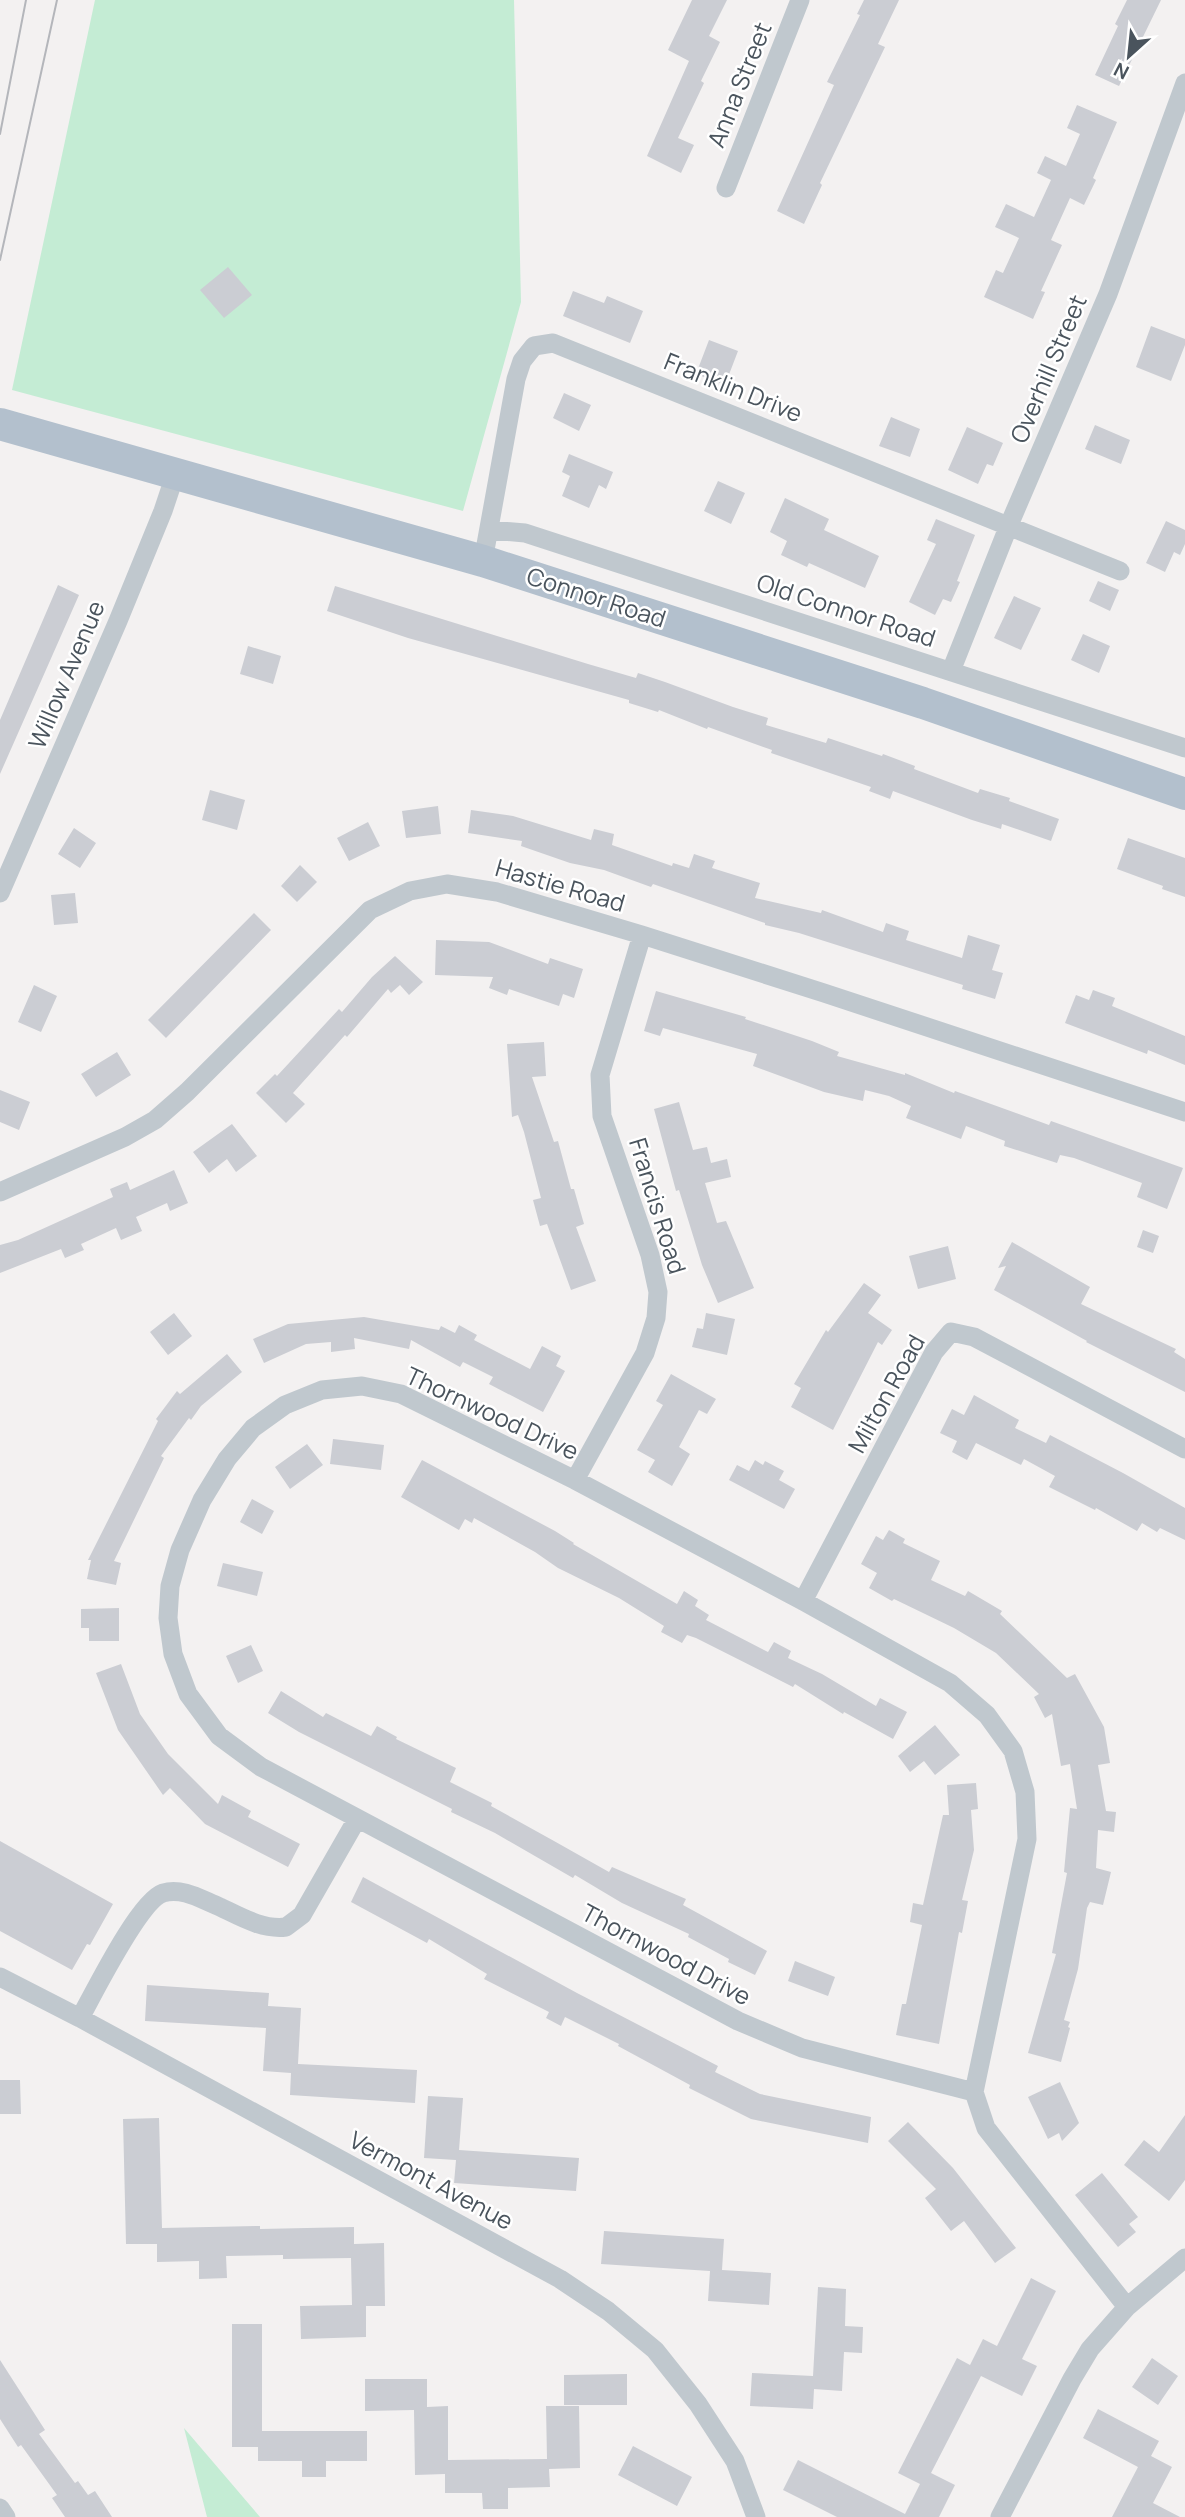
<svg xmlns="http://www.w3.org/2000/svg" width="1185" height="2517" viewBox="0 0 1185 2517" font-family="Manrope,sans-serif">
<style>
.green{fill:#c4ecd4}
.building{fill:#cbcdd3}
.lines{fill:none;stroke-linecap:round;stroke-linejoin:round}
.minor{stroke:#c0c8ce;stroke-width:19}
.primary{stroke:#b3c0cd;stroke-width:32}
.tram{stroke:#b4b6bb;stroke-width:2}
.labels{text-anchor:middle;stroke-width:5;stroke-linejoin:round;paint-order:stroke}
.street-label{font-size:24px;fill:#4a545d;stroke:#fff}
</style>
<rect width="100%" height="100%" fill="#f3f1f1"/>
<path class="green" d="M95,0H514L521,302L463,511L12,390Z
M184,2428L260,2517H207Z"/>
<path class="building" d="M692,0H727L709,36L720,42L701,81L704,83L678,138L694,145L681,173L647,156L689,61L668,50Z
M864,0H899L878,44L885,47L820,183L822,185L804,224L777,211L834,85L827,82L860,15L857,14Z
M1127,0H1161L1119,86L1095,75L1118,26L1115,24Z
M1077,105L1117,122L1093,178L1096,180L1084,205L1070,198L1051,240L1062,245L1041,291L1045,292L1033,319L984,297L996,270L1003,273L1019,238L995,227L1006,204L1034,217L1051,180L1037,173L1045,156L1066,166L1080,134L1067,128Z
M228,267L252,295L224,318L200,290Z
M573,291L604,303L607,296L643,311L630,343L563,316Z
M1151,326L1185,339V345L1171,381L1136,367Z
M709,340L738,351L725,385L696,374Z
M564,393L591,405L579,431L553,418Z
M891,417L920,429L910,457L879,446Z
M1095,425L1130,440L1121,464L1085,449Z
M967,427L1003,443L993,466L987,464L978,484L948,470Z
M569,454L613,472L606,489L599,485L589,508L562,496L570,476L562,472Z
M718,481L745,493L731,524L704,511Z
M785,498L829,519L824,530L879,556L865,588L809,563L807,567L781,555L787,541L770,532Z
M936,519L975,535L957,581L960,582L951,602L943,599L935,615L909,602L936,544L927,540Z
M1166,521L1185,530V544L1180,555L1174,552L1165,572L1146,563Z
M1098,581L1119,590L1110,611L1089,601Z
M58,585L79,595L0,774V720Z
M335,586L588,664L636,678L638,673L665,682L733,707L768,718L766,725L826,743L828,738L882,756L883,754L915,766L914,769L978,793L980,789L1010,798L1009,801L1059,819L1051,841L1002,824L1001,829L972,820L893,791L890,799L869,791L871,787L771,753L772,750L708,727L707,729L659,710L658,712L629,703V700L408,638L327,611Z
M1014,596L1041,608L1021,650L994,638Z
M1083,634L1110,646L1099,673L1071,660Z
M248,646L281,656L273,684L240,674Z
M210,790L245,800L237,830L202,820Z
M438,806L441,834L406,838L402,811Z
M471,810L513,816L591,840L594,829L614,834L612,845L672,866L673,863L689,868L694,854L715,861L712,868L760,883L755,898L821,913L822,910L883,932L886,923L909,931L906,940L962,958L968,935L1000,945L992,970L1003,973L995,999L962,989L963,985L799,933L765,925V923L653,884L651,887L604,870L570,863L521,846L522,841L468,833Z
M368,822L380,846L349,861L337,838Z
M74,828L96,843L80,868L58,854Z
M1128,838L1185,858V897L1162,889L1163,886L1117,869Z
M300,865L317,882L297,902L281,886Z
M75,893L78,923L54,925L51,895Z
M254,913L271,930L166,1038L148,1020Z
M436,940L489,942L548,964L550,958L583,969L574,998L563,994L559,1006L509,989L507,995L489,988L493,977L435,975Z
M395,956L423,982L409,995L400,985L391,993L388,989L347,1037L345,1035L293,1093L305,1104L286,1123L256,1093L275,1074L277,1076L339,1009L342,1012L372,977Z
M34,985L57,996L41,1032L18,1022Z
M1093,990L1115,998L1112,1006L1185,1036V1065L1148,1050L1147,1054L1065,1023L1076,995L1089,1000Z
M656,991L746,1017L745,1019L812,1041L839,1052L837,1056L905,1075V1073L954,1093L955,1091L1049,1125L1051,1121L1183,1168L1167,1209L1137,1197L1142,1183L1074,1158L1060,1155L1057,1163L1004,1146L1005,1141L966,1126L961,1139L906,1118L911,1106L889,1096L865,1090L863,1101L824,1092L753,1066L757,1054L663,1028L660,1036L644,1031Z
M544,1042L546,1076L532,1077L554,1142L558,1141L571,1189H574L584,1224L576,1227L596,1281L571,1290L547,1224L540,1226L533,1200L541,1198L524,1132L518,1115L512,1117L507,1044Z
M117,1052L131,1075L96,1097L81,1074Z
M0,1090L30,1102L19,1130L0,1122Z
M679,1102L693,1150L707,1147L711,1163L727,1159L731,1177L705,1183L717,1223L726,1221L754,1288L718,1303L702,1265L679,1190L676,1191L654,1109Z
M232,1124L257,1156L236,1172L227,1159L209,1173L193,1152Z
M174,1170L188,1203L170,1211L167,1203L136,1217L142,1231L121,1240L116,1228L81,1244L84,1250L65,1258L61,1249L0,1273V1245L18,1240L113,1197L110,1189L127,1182L130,1190Z
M1143,1230L1159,1236L1153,1253L1137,1247Z
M1012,1242L1090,1287L1081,1304L1176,1349L1174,1352L1185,1359V1392L1086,1342L1087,1341L994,1290L1006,1266L998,1268Z
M948,1246L956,1279L918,1289L909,1256Z
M864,1283L881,1295L868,1313L892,1330L882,1345L878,1342L833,1430L791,1407L801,1388L794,1384L826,1330L828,1332Z
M174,1313L192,1336L168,1355L150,1332Z
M706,1313L735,1319L727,1355L692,1347L697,1328L703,1329Z
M364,1317L439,1330L441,1326L455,1333L459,1325L477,1335L474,1340L530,1369L542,1346L561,1356L556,1366L565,1371L543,1412L489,1384L493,1377L463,1362L460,1367L411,1340L409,1349L354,1338L355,1349L331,1352V1342L306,1344L264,1363L253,1339L288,1324Z
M227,1354L242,1372L201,1406L191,1420L189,1418L161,1456L164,1458L114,1561L121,1563L116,1585L87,1579L91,1560H88L158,1421L156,1419L177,1391L180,1394Z
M671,1374L716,1399L707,1414L699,1410L679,1447L690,1454L672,1486L648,1472L655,1460L637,1450L663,1405L656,1401Z
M974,1395L1019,1420L1015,1428L1046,1443L1050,1435L1123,1473L1185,1508V1540L1160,1528L1157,1532L1142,1523L1137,1531L1096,1508L1095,1510L1049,1487L1055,1476L1024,1459L1021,1465L976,1443L967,1460L952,1452L957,1441L940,1433L952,1409L964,1415Z
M333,1439L384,1445L381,1470L330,1464Z
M307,1444L323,1465L290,1489L275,1467Z
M422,1460L555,1531L574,1543L573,1544L677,1604L684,1591L698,1600L695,1606L709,1615L706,1620L768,1652L774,1642L791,1651L788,1658L822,1674L876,1706L880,1698L907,1712L893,1739L844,1712L843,1714L795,1684L793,1687L696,1638L687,1635L682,1643L661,1632L664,1626L619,1598L558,1568L535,1552L474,1518L472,1523L465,1519L459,1530L401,1497Z
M755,1460L763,1465L765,1461L784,1471L779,1480L795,1489L784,1509L729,1480L737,1465L749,1471Z
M252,1499L274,1511L262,1534L240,1522Z
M889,1530L905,1539L903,1543L940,1561L931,1580L965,1596L968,1591L1002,1611L1000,1614L1067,1678L1075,1674L1104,1727L1110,1763L1098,1765L1106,1811L1116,1812L1114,1832L1098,1830L1096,1868L1111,1872L1103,1905L1090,1902L1087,1908L1078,1969L1064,2020L1070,2022L1068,2027L1070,2028L1061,2062L1028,2053L1056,1954L1052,1953L1067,1873L1064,1872L1070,1808L1077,1809L1070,1764L1061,1766L1052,1714L1045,1718L1034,1697L1039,1694L996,1653L954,1628L894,1599L892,1601L869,1588L877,1573L861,1564L876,1536L883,1540Z
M223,1563L263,1572L257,1596L217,1586Z
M119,1608V1641H89V1628H81V1609Z
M251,1645L263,1671L238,1683L226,1656Z
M121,1664L140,1714L168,1754L218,1804L222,1795L251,1811L248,1817L300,1844L288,1867L205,1824L170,1788L163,1795L118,1730L96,1673Z
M281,1691L323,1717L326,1713L371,1736L377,1726L397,1737L396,1739L456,1768L450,1782L492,1803L491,1806L554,1841L609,1872L612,1867L686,1899L683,1905L767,1951L755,1975L728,1962L729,1959L688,1937L689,1934L622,1903L575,1875L573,1878L495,1833L451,1812L452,1809L299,1732L268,1713Z
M935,1725L960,1755L935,1775L924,1761L910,1772L898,1756Z
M976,1783L978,1809L971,1810L974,1850L962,1900L968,1901L962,1933L959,1932L939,2044L896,2035L902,2004H906L922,1925L910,1922L913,1903L923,1905L943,1815H949L947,1785Z
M0,1841L113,1904L90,1945L87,1944L72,1970L0,1931Z
M363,1877L577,1993L718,2066L715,2072L760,2094L871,2117L868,2143L751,2119L689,2088L690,2085L618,2046L619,2044L565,2017L561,2026L546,2018L549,2012L484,1979L487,1974L429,1939L427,1943L351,1902Z
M795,1961L835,1977L828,1996L788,1981Z
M147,1985L269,1993L268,2006L301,2008L298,2064L417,2070L415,2103L290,2095L291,2073L263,2071L266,2028L145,2021Z
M0,2080H20L21,2114H0Z
M1060,2082L1079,2123L1062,2141L1059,2133L1048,2139L1028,2097Z
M428,2096L463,2098L459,2150L579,2158L576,2191L454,2183L456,2160L424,2158Z
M1185,2115V2180L1169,2201L1124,2165L1144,2140L1159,2152Z
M159,2118L162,2228L260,2226V2229L354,2227V2244L384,2243L385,2306H366V2337L301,2339L300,2306L352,2305L351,2258L283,2259V2255L226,2256L227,2278L199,2279V2261L157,2262V2244H126L123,2119Z
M908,2122L953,2168L1016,2248L995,2263L964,2221L951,2231L925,2198L936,2189L888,2141Z
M1102,2173L1138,2217L1129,2224L1136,2232L1118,2247L1075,2195Z
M604,2231L724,2239L722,2270L771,2273L769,2305L708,2301L710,2271L601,2264Z
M1031,2278L1056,2291L1022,2359L1037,2366L1022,2396L981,2376L931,2473L955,2485L939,2517H837L783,2490L798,2460L905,2514L920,2484L898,2473L957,2358L970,2365L983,2339L997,2346Z
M818,2287L846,2289L845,2326L863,2327L862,2353L844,2352L842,2391L814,2389L813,2409L750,2406L752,2373L813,2376Z
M232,2324H262V2431H367V2461H326V2477H302V2461H258V2447H232Z
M1152,2358L1178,2376L1158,2405L1132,2387Z
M0,2360L45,2430L39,2434L75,2483L78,2481L88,2495L95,2491L112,2517H65L52,2498L57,2495L21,2445L18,2447L0,2419Z
M627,2374V2405H564V2375Z
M365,2379H427V2407L448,2406V2460L547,2459L546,2406H579L580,2468L549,2469L550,2487L508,2488V2509H483L482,2493H445V2474L415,2475L414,2410L365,2411Z
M1098,2409L1159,2441L1151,2456L1172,2467L1153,2503L1180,2517H1112L1138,2467L1083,2438Z
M633,2446L692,2477L677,2506L618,2475Z"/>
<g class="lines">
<path class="minor" d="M726,188L800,0
M491,530L525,533L1185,748
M483,561L516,379L522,361L534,346L553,343L1120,571
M951,671L1009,525L1108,294L1185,83
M0,893L118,621L163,511L175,475
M0,1192L125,1137L155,1120L187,1092L370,910L410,891L447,884L497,892L642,935L824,993L1185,1112
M575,1480L645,1353L656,1318L658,1292L650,1255L602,1116L600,1075L642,935
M803,1601L934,1352L951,1332L974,1337L1185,1449
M0,1977L80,2018L560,2279L608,2311L655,2350L698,2404L735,2461L756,2517
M80,2018C94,1993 139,1901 163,1893C183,1887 202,1900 220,1907C241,1917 263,1930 286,1927L302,1915L357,1819
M974,2092L1027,1839L1025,1792L1013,1751L987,1715L950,1683L803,1601L575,1480L401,1394L362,1386L322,1390L285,1405L253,1428L227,1459L202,1500L180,1550L170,1586L168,1618L173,1654L188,1694L219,1736L261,1767L738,2021L802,2048L974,2092L986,2128L1127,2307
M0,2508L6,2517
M1000,2517L1072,2379L1090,2349L1127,2307L1185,2258"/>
<path class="primary" d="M0,424L483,561L923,703L1185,794"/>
<path class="tram" d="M0,134L26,0
M0,260L57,0"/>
</g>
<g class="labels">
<g class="street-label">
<text transform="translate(740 85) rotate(-68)" y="8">Anna Street</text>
<text transform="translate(1049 369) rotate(-67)" y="8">Overhill Street</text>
<text transform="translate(733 388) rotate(22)" y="8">Franklin Drive</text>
<text transform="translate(596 598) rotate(18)" y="8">Connor Road</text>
<text transform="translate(846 611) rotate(18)" y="8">Old Connor Road</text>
<text transform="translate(67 675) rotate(-67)" y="8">Willow Avenue</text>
<text transform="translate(560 886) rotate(16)" y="8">Hastie Road</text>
<text transform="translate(657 1206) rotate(73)" y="8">Francis Road</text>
<text transform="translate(887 1394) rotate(-61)" y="8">Milton Road</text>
<text transform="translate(492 1414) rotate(25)" y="8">Thornwood Drive</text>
<text transform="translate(666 1955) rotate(28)" y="8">Thornwood Drive</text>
<text transform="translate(431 2181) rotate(28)" y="8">Vermont Avenue</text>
</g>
</g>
<g transform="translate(1129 56) rotate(207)" stroke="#ffffff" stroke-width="5" paint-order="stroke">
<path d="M0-5L12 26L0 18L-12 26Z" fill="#4a545d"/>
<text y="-10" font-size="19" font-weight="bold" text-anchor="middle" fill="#4a545d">N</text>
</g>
</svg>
